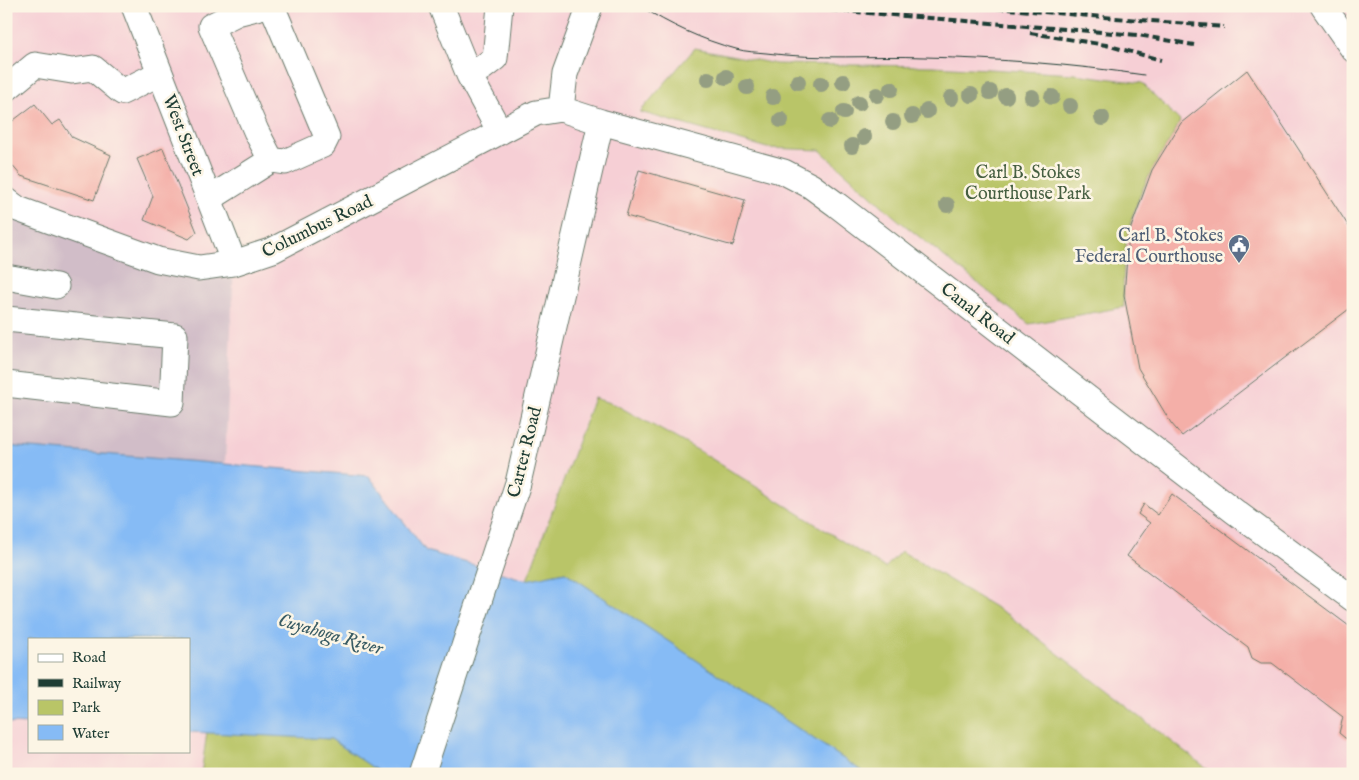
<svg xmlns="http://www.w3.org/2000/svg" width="1359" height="780" viewBox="0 0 1359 780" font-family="'IM FELL English',serif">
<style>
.built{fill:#f6cfd5}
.industrial{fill:#d1bdc8}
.green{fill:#b9c567;stroke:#6c814e}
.water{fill:#86bbf5;stroke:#527c94}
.building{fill:#f4afa8}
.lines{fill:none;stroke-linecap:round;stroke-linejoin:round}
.minor-casing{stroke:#6a7a6b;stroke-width:27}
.minor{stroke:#fff;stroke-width:25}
.tram{stroke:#1f3d34;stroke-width:1}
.rail{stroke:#1f3d34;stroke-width:4;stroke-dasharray:8 4;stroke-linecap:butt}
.tree{fill:#949e82}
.labels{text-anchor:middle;stroke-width:5;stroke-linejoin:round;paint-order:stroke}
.street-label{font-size:18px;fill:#1f3d34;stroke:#fcf5e5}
.park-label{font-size:18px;fill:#465f41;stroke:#fcf5e5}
.service-label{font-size:18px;fill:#4e5e75;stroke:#fcf5e5;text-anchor:end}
.water-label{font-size:19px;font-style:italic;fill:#395c64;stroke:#fcf5e5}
</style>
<rect width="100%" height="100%" fill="#fcf5e5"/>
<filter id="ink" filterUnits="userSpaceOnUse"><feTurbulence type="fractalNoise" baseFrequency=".02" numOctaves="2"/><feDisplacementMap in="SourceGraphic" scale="10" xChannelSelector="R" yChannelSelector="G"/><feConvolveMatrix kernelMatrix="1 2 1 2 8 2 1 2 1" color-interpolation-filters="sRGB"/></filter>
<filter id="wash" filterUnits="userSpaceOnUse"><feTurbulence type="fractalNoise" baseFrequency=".0096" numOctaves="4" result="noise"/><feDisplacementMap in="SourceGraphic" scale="20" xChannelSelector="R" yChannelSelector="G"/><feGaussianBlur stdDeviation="1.12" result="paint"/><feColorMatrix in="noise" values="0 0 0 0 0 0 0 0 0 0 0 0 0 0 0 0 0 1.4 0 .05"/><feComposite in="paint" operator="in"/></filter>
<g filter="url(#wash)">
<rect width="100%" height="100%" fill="#f4ebd2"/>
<path class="built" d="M6,6H1353V774H1214L1008,615L885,569L701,452L616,405L593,399L527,580L426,551L369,476L225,464L233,263L199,268L6,200Z
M6,723L29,724V751H189V732H207L201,774H6Z"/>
<path class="industrial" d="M6,200L158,260L234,263L225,464L6,446Z"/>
<path class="green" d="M695,48L776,64L932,66L988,69L1075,74L1142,83L1180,121C1174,136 1163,150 1155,165C1128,214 1121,251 1124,307L1029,324L897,219L820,150L767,148L640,112Z
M594,398L616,405L701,452L885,568L901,551L1008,615L1214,774H866L565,572L527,580Z
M207,732L331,739L382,774H201Z"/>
<path class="water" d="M6,446L369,476L426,551L526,580L565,572L866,774H382L331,739L189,732V639H29V724L6,723Z"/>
<g id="blocks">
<path class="building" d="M1247,70L1353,233V306L1182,436L1171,423L1138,368L1124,295L1129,233L1152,170L1181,123Z
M35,104L52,125L60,120L72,137L111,155L94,200L21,176L6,158V126Z
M163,148L197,232L189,239L144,220L153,196L137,159Z
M639,170L745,200L733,246L626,216Z
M1172,494L1353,629V735L1350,739L1345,738L1339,733L1343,717L1272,663H1261L1252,658L1248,647L1127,556L1150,523L1138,514L1144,504L1158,515Z"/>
</g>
</g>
<g filter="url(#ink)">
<use href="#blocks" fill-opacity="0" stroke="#6a7a6b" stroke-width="1"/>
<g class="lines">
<g class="minor-casing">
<path id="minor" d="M134,6L234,263
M264,6L237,13L211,26L256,131L271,160L285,162L323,145L327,137L272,6
M441,6L469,75L500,132
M1323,6L1353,49
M469,75L482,68L495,58L500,6
M6,89L35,65L72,71L93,68L122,92L160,73
M561,109L565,74L590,6
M209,199L271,160
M6,200L18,209L158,260L199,268L234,263L273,250L536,113L561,109L601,122L784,172L811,186L837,205L1234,511L1353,599
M6,277L56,286
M6,319L175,336L172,403L6,384
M422,774L518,483L601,122"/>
</g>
<use href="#minor" class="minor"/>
<path class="tram" d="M640,6C670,25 702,40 736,49C746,52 757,52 766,53C819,60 872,55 925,57C999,59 1071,64 1144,75
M1246,6L1252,7"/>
<path class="rail" d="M782,6L1138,35L1194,45
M972,6L1224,27
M1030,33L1106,45L1161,60"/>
</g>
<g class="tree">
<circle cx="726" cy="77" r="8"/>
<circle cx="708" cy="79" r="8"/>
<circle cx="798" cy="82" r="8"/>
<circle cx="843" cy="82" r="8"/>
<circle cx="821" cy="84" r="8"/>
<circle cx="747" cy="87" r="8"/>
<circle cx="891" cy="89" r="8"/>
<circle cx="990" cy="92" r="8"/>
<circle cx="877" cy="95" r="8"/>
<circle cx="971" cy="95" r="8"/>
<circle cx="1006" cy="96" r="8"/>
<circle cx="773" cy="97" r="8"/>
<circle cx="1032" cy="97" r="8"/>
<circle cx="1052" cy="97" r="8"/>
<circle cx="951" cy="98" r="8"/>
<circle cx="859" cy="103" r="8"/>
<circle cx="1070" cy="106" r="8"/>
<circle cx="927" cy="111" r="8"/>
<circle cx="844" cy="112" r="8"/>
<circle cx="912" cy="116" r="8"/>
<circle cx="1102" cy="118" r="8"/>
<circle cx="781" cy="120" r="8"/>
<circle cx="830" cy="121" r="8"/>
<circle cx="893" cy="122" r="8"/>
<circle cx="864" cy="137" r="8"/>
<circle cx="852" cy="146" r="8"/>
<circle cx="947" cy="205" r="8"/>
</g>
</g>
<defs>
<g id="civic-pin" transform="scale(1.125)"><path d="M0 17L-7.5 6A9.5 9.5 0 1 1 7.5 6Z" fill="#5c6f8a" stroke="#fcf5e5"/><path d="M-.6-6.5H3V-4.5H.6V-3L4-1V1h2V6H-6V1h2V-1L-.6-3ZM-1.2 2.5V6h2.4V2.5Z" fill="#fff"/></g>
</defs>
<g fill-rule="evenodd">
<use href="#civic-pin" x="1239" y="245"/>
</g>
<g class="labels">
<g class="street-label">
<text transform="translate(184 135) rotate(69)" y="6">West Street</text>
<text transform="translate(317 226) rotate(-26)" y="6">Columbus Road</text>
<text transform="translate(978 313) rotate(38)" y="6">Canal Road</text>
<text transform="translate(524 452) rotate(-76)" y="6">Carter Road</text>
</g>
<g class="park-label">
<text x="1028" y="178">Carl B. Stokes<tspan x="1028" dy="21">Courthouse Park</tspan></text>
</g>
<g class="service-label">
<text x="1223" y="241">Carl B. Stokes<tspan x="1223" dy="21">Federal Courthouse</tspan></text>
</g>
<g class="water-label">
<text transform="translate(331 633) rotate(16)" y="7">Cuyahoga River</text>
</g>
</g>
<rect width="1359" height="780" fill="none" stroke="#fcf5e5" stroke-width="25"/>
<rect x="28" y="638" width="162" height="115" fill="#fcf5e5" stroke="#a4ab9e"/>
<rect x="38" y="654" width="25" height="8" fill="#ffffff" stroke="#a4ab9e"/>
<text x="72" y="662" font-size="15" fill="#1f3d34">Road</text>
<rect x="38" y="679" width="25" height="8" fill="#1f3d34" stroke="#a4ab9e"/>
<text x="72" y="688" font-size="15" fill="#1f3d34">Railway</text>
<rect x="38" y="700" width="25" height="15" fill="#b9c567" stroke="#a4ab9e"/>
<text x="72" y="712" font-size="15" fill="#1f3d34">Park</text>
<rect x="38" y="725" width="25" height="15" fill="#86bbf5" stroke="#a4ab9e"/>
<text x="72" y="738" font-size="15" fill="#1f3d34">Water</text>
</svg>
